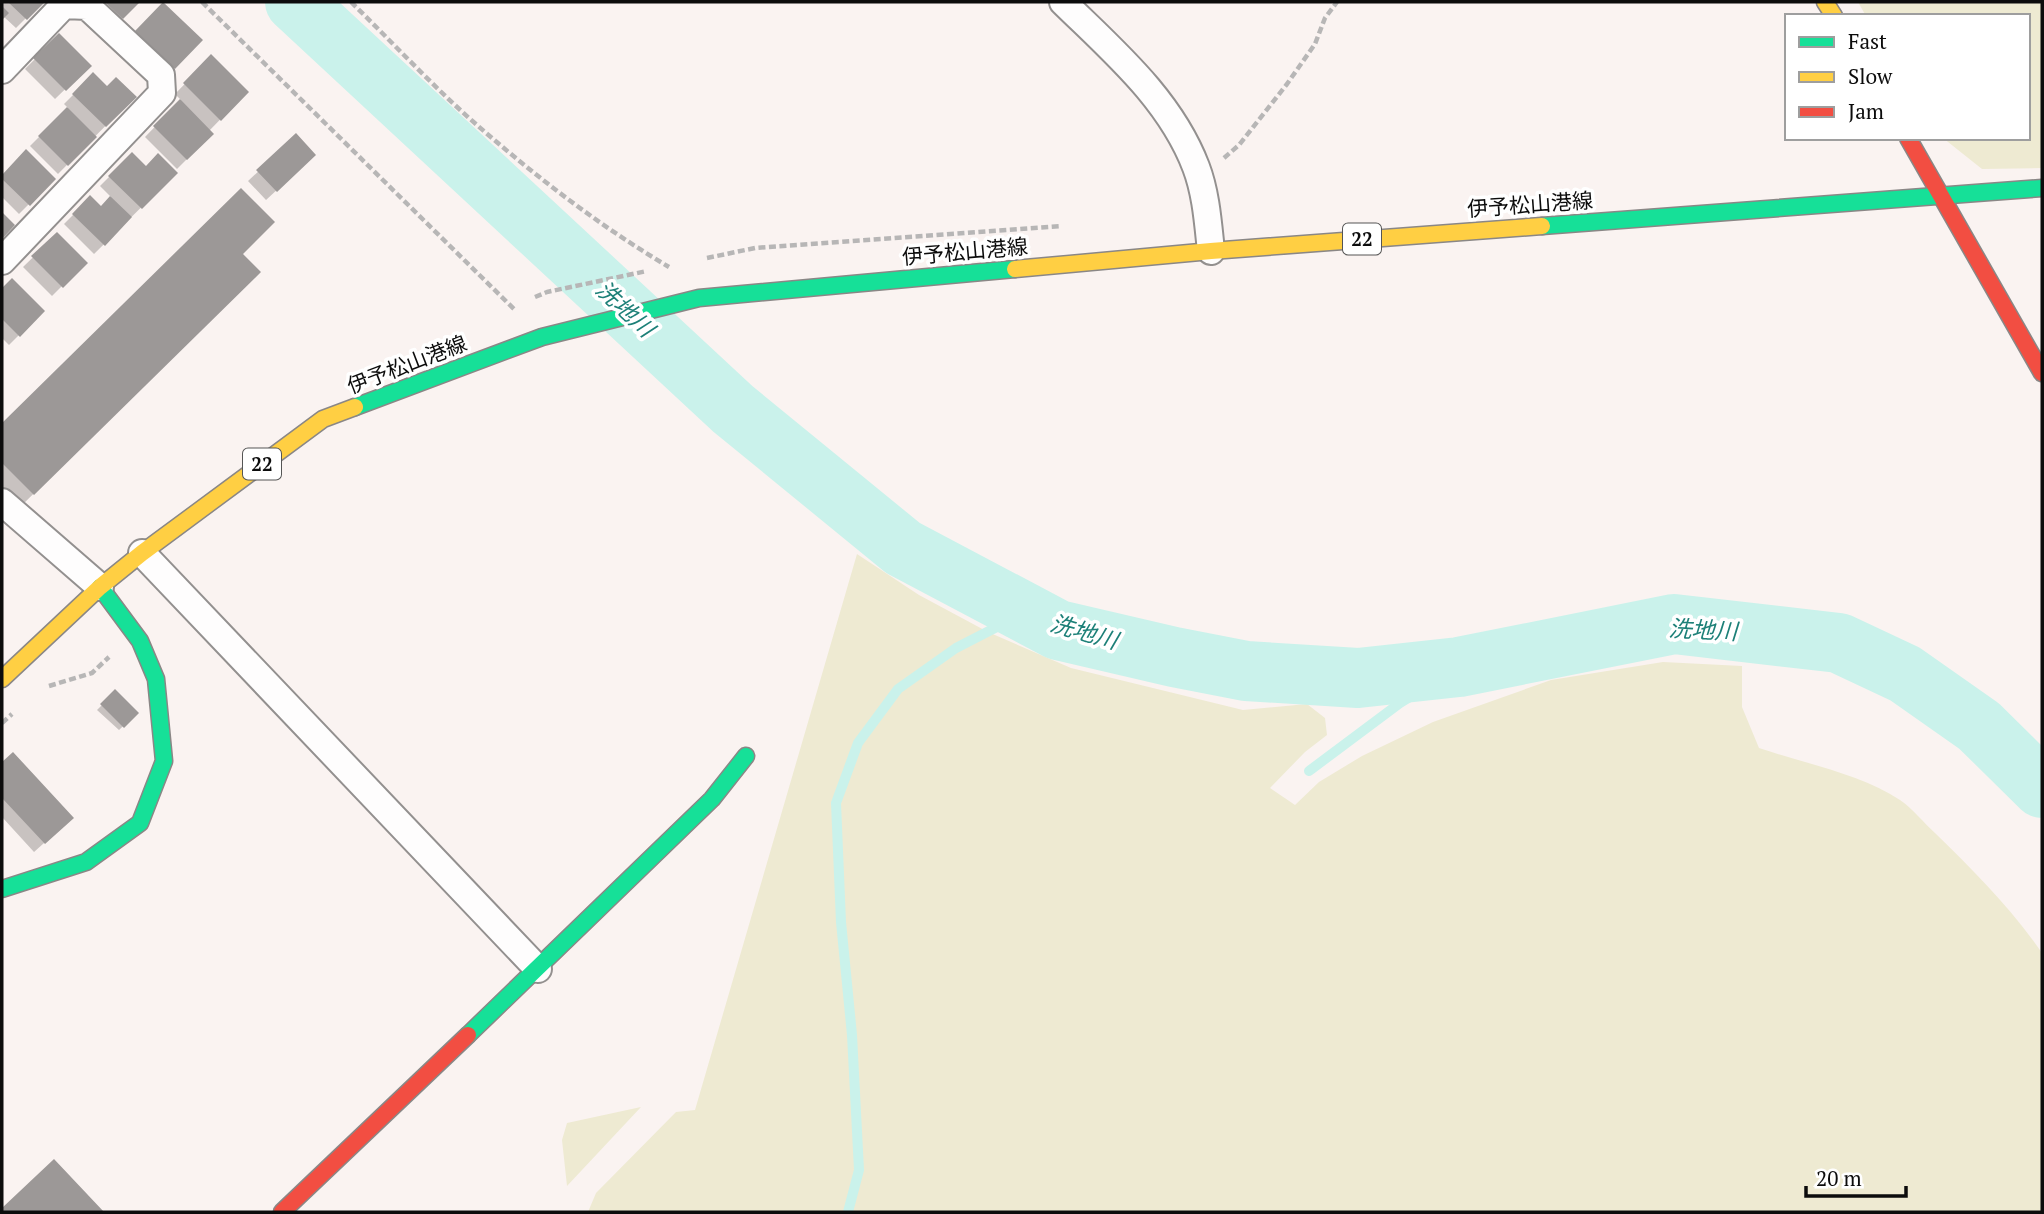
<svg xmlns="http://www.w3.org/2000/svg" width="2044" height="1214" viewBox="0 0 2044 1214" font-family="'PT Serif','Noto Sans JP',serif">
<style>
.green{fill:#eeead2}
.shadow{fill:#0003}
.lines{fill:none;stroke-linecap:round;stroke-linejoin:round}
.stream{stroke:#caf2eb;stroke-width:10}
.river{stroke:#caf2eb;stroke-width:60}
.building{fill:#9c9897}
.street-casing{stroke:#93908f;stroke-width:30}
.fast-casing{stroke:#8a8786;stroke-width:19}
.slow-casing{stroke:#8a8786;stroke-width:19}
.jam-casing{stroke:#8a8786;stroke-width:19}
.path{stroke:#b7b6b6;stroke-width:4.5;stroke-dasharray:7 3.5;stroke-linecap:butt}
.street{stroke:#fefdfd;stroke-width:26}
.fast{stroke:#16e098;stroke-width:16}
.slow{stroke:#ffcf43;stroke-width:16}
.jam{stroke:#f24e42;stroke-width:16}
.labels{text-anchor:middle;stroke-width:7;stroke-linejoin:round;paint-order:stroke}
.shield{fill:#fff;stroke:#555;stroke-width:2}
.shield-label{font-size:19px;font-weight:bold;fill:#0c0c0c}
.street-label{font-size:21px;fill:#0c0c0c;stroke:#fff}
.water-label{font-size:23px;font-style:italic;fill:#1d8078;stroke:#fff}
</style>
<rect width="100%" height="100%" fill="#faf3f1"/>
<path class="green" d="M1858,2H2042V168L1982,169L1943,138H2028V16H1866Z
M857,554L919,595L988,632L1071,668L1243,710L1307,704L1325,718L1327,735L1305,752L1270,788L1295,805L1319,782L1362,756L1433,722L1551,680L1663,662L1742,666V707L1759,748C1803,763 1861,774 1900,800C1913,809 1924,823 1935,833C1974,871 2011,908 2042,953V1212H588L596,1193L676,1112L695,1110Z
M641,1107L567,1186L562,1140L567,1123Z"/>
<path class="shadow" d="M2,2H42L16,28L3,16L2,18Z
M86,2H137L112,28Z
M163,4L201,40L164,78L127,41Z
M59,35L89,66L55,99L25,69Z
M211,57L247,92L209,131L212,134L177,169L145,137L181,100L175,94Z
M93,75L107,88L134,97L58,174L30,146L68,108L64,104Z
M296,136L304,165L266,200L248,181Z
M27,152L54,179L19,214L2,197V177Z
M132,154L146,168L176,173L94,254L64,224L90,198L101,208L111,197L100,186Z
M241,190V254L258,272L14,513L2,500V425Z
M57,234L85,263L52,296L23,267Z
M12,281L43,311L9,345L2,338V291Z
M115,692L137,713L119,730L97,710Z
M13,755L62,827L34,852L2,817V765Z
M54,1162L101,1212H2V1210Z"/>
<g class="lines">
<path class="stream" d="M1309,771L1400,703L1459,667
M848,1212L859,1170L852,1035L841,922L836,803L858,743L898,689L956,648L1026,612"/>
<path class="river" d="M295,2L733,409L903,548L1058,630L1174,657L1246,671L1358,678L1459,667L1674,624L1839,643L1905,674L1979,726L2042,788"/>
</g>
<path class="building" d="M8,2H45L27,20Z
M105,2H140L123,19Z
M163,2L203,40L175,69L135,31Z
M2,6L9,13L2,20Z
M59,33L92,66L66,91L33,58Z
M211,54L249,92L221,121L183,83Z
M93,72L107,86L116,77L137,97L106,127L72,94Z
M180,99L214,134L187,160L153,126Z
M67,107L97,137L68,166L38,136Z
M296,133L316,155L277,192L256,170Z
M26,149L56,179L30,206L2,179V175Z
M132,152L146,166L158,153L178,173L142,209L108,176Z
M241,188L275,222L243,254L261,272L34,495L2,463V423Z
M90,195L101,206L110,196L132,217L105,246L72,214Z
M2,212L15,225L2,239Z
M57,232L88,263L63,288L31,256Z
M12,278L45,311L20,337L2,319V288Z
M115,689L139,713L124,728L100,704Z
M13,752L74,818L45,844L2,798V762Z
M54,1159L104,1212H2V1208Z"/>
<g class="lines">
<g class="street-casing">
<path id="street" d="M1063,2C1113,51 1170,99 1196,167C1206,193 1208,223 1211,251
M2,70L64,5L87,6L161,75L162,93L2,261
M2,502L100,587
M142,553L538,969"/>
</g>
<g class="fast-casing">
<path id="fast" d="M1542,226L2042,188
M355,407L542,337L699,298L1015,269
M2,889L86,862L140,823L164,761L156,679L140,641L100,587
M468,1035L712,799L746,756"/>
</g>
<g class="slow-casing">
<path id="slow" d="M1825,2L1834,16
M1015,269L1211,251L1542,226
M2,679L100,587L142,553L323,419L355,407"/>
</g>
<g class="jam-casing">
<path id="jam" d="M1908,138L2042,373
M282,1212L468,1035"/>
</g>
<path class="path" d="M202,2L516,311
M351,2C390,40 428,81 469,118C531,173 598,225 669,267
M1224,158L1239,145L1287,84L1315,44L1325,18L1337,2
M707,258L755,248L1061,226
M535,297L547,292L647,271
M49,686L92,673L109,657
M2,723L12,714"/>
<use href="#street" class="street"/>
<use href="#fast" class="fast"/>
<use href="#slow" class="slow"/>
<use href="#jam" class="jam"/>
</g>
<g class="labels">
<g class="shield">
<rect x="1343" y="223.5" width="38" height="31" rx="5"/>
<rect x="243" y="448.5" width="38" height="31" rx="5"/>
</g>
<g class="shield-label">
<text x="1362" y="246">22</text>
<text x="262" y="471">22</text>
</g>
<g class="street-label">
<text transform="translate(1530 205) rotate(-4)" y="7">伊予松山港線</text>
<text transform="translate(965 252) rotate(-5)" y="7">伊予松山港線</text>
<text transform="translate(407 365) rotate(-21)" y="7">伊予松山港線</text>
</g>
<g class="water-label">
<text transform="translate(625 309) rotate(43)" y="8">洗地川</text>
<text transform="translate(1703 630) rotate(3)" y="8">洗地川</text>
<text transform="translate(1084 632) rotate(16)" y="8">洗地川</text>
</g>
</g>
<rect width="2044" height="1214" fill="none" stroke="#0c0c0c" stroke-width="7"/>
<rect x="1785" y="14" width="245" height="126" fill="#ffffff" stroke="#9e9e9e" stroke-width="2"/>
<rect x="1799" y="37" width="35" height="10" fill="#16e098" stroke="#9e9e9e" stroke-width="2"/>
<text x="1848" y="49" font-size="21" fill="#0c0c0c">Fast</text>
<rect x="1799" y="72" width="35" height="10" fill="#ffcf43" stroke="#9e9e9e" stroke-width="2"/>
<text x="1848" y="84" font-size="21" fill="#0c0c0c">Slow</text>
<rect x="1799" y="107" width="35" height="10" fill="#f24e42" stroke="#9e9e9e" stroke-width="2"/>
<text x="1848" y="119" font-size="21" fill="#0c0c0c">Jam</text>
<path d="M1806 1186v10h100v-10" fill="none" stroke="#0c0c0c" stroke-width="3.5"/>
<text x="1816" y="1186" font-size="21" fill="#0c0c0c" stroke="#ffffff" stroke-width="5" paint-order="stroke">20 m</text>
</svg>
